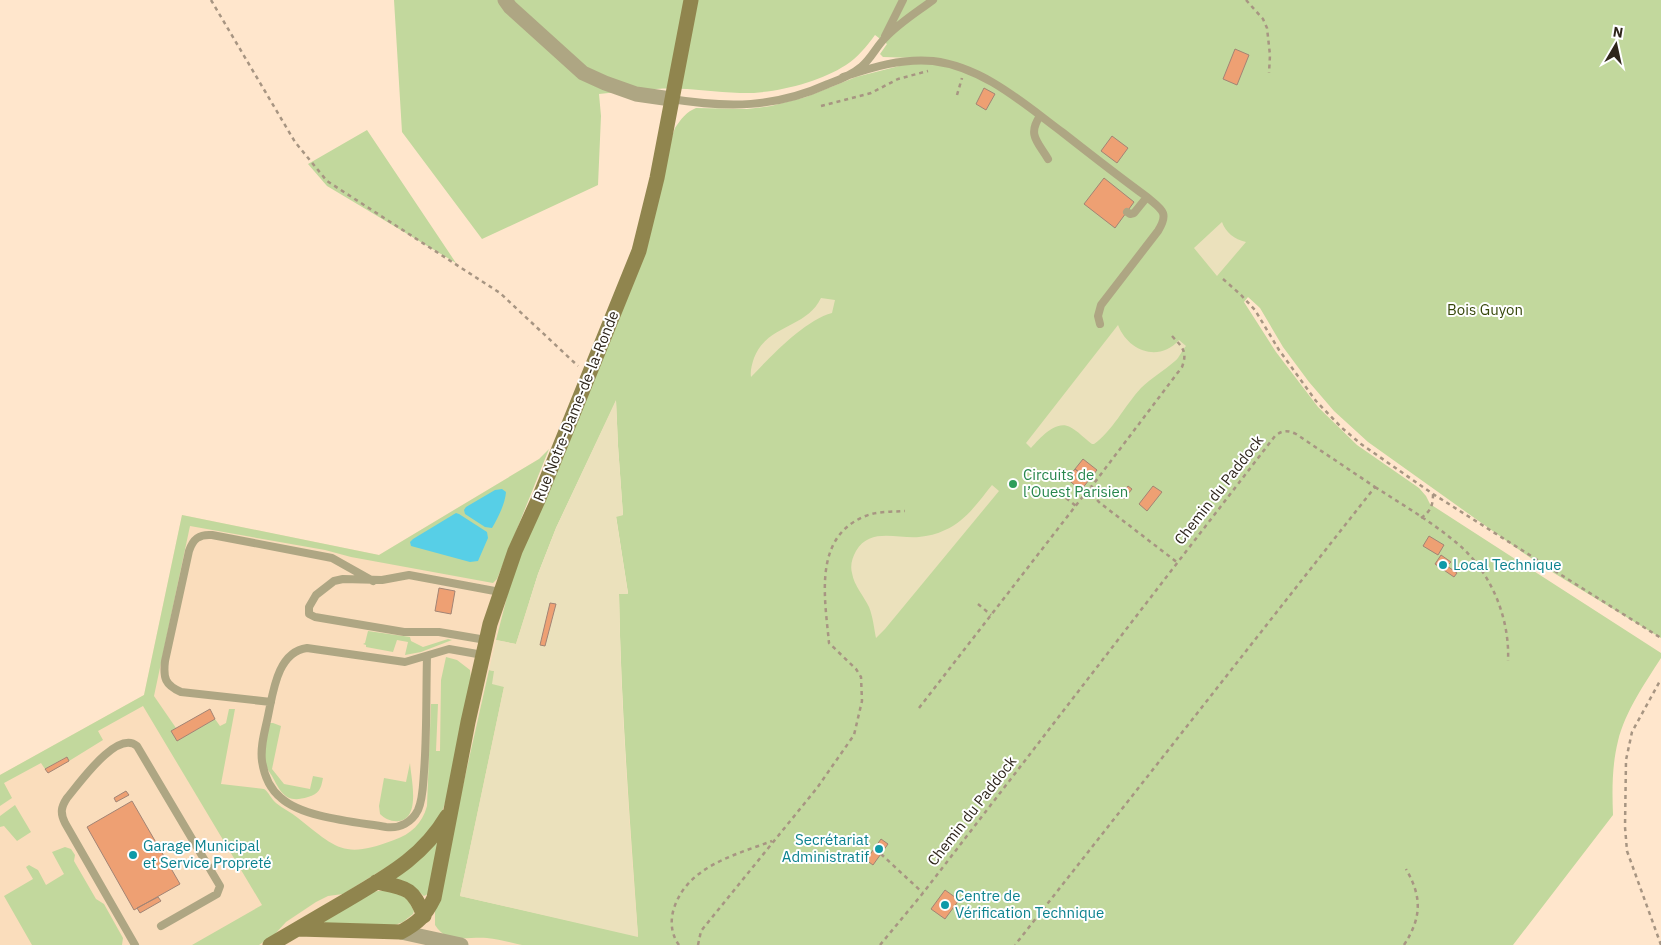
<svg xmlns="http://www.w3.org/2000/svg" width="1661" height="945" viewBox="0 0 1661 945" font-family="'IBM Plex Sans',sans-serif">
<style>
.built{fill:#faddbc}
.green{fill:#c2d89d}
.sand{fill:#ebe1bc}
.water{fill:#57cfe7}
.building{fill:#eea073;stroke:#a28474}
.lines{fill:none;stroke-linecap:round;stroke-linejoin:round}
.path{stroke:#a79582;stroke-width:2.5;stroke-dasharray:4 4;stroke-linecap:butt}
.lane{stroke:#aea683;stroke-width:8}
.street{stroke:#aea683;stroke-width:15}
.secondary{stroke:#90854e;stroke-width:15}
.leisure-dot{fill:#2e9e5b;stroke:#fff;stroke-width:2}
.culture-dot{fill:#0f9aa8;stroke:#fff;stroke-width:2}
.labels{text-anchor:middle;stroke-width:4;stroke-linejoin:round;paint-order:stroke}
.park-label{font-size:15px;fill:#36470a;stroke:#fff}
.street-label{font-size:15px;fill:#2e251b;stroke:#fff}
.leisure-label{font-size:15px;fill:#27864d;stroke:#fff;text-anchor:start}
.culture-label{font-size:15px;fill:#0d838f;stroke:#fff;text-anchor:start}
</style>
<rect width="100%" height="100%" fill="#ffe6cc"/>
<path class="built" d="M539,459L493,575L512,577L623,727L638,937L640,945H0V775L144,695L182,515L379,555Z"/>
<path class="green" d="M394,0H1661V638L1539,564L1368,442L1334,411L1309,382L1283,347L1260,308L1248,297L1244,302L1276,352L1318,407L1357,445L1419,488L1426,496L1430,504L1661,653V658C1645,683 1625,712 1618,741C1612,765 1612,790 1613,815L1513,945H522C511,943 499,939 487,938C468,936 447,945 435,925V910L489,670L494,671L504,687L460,896L638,936C630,822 621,709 619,594L628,593L616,516L623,515L618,446L616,401L556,528L538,574L516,644L496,640L512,577L542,502L675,128C681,119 686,112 696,108L747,109L771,106L806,97L856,77L907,64L915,58L883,57L880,54L887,44L875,35C866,47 858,57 846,65C818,83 773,94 740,93C712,92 684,87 656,89C637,89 618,92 599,94L601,116L598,185L482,239L402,132Z
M367,130L456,263L327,186L308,164Z
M549,449L497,579L493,583L351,557L325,550L190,526L154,696L176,728L171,731L177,741L215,719L220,726L226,723L229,709H235L221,784L264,789C269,792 271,799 276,803C283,809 291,812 298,818C337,849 344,859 394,840C411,834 422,824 427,806L431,704H438L436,751H440L441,680L446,657L457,660L470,670L471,681L449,791L443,809L437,821L419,847L343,894L328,896L316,902L286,922L275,934L259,945H192L262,905L143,706L98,731L103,740L69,761L66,757L45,769L41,763L4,783L12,798L0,806V775L144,695L182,515L379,555L539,459Z
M368,631L410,637L411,641L423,647L448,639L452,640L421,652L405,655L408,642L397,640L393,652L366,647V645L363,644L365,643Z
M270,723H273L281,726L272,769L284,784L310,789L313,776L323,778C321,789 319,794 308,797C286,804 281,793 272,776C269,772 266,767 265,762C263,749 267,736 270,723Z
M410,763C411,778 421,818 399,821C392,822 385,819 380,814L379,806L384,778L406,782Z
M15,805L31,832L17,841L4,826L0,827V816Z
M434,841L441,842L428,894L424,896L410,884L396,880V876Z
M65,847L71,849L75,855L74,861L96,899L104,904L123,938L122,945H32L4,896L33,879L26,867L29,865L38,870L46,885L64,874L52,852Z
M378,891H390L407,898L414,911L413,914L403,922L395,925L325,923L323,921L373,892Z"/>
<path class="sand" d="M1222,222C1226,233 1234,239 1246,242L1217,276L1194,248Z
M821,298L835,300L832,313C805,320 770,357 751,377C750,371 752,364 754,358C767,324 806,329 821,298Z
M1118,325C1128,351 1159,363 1179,340L1186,346C1181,351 1180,357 1175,361C1164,371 1151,378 1141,388C1126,404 1111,433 1094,444H1092C1085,439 1078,431 1070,427C1056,419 1039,439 1031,448L1026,443Z
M616,400L618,446L623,515L616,517L628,594H619C621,709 629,823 638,937L460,896L504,687L492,684L494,671L489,670L496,640L516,644L538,574L556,528Z
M992,485L999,491L885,629L876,638C874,628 873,617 869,607C864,596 854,586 852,573C850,566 852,558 856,551C870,527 897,539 919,537C928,536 937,534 945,530C965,522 979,501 992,485Z"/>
<path class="water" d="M502,489L506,492C505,504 498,518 492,528L485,527L465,514L464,510L466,507L495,490Z
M456,513L459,514L487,532L488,538L478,561L470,562L411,546L410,542L413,539Z"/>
<path class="building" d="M1235,49L1249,55L1237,85L1223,79Z
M984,88L995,94L986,110L976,104Z
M1112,136L1128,148L1117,163L1101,151Z
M1104,178L1134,202L1115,228L1084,204Z
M1083,459L1097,470L1089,480L1075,469Z
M1075,469L1089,480L1081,490L1067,479Z
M1128,486L1132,489L1124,499L1120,495Z
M1153,486L1162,492L1147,511L1139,504Z
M1429,536L1444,545L1438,555L1423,546Z
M1441,555L1451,562L1447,566L1457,573L1454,577L1435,564Z
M439,588L455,591L451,614L435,611Z
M550,603L556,604L545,646L540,645Z
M210,709L215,719L177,741L171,731Z
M67,757L69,761L48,773L45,769Z
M126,791L129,795L116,802L114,798Z
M132,801L180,884L134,910L87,827Z
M881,839L888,844L873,865L866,860Z
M945,890L959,900L945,919L931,909Z
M158,897L161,901L140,913L137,908Z"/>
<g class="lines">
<path class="path" d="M211,0L295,142L327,181L500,293L578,366
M1246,0L1263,19L1267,28L1270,55L1269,73
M957,95L962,78
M821,106L871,93L898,79L928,71
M1223,279L1240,294L1255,310L1279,350L1316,401L1342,428L1361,444L1433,494L1661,638
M1172,336C1182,347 1188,351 1182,367L1092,486C1091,493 1095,498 1100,503L1178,563
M1375,487C1403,505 1432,522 1458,544C1491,572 1510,618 1508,661
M1066,498L1076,506
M1421,518C1431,511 1433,505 1433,494
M978,604L991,615
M919,708L1091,486
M881,854L923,893
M679,945C671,934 670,921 674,908C688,866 735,855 772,841
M698,945L701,931L817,788L854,735L862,701L861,677L856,669L829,643C825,599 813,539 863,517C876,511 891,512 905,511
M880,945L923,893L1275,436C1282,430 1288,430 1296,434L1375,487L1015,945
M1404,945C1422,917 1422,897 1406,869
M1661,945L1627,851L1625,827L1626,760L1632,732L1661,679"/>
<path class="lane" d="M885,36L903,0
M843,77C873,67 902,58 933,61C983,67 1023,103 1062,132C1090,154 1118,176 1147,197C1161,209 1170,212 1158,231L1101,305L1098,316L1100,324
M671,99C728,108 775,108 828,84C839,80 852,75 861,67C871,59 876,47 885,38C899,23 917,12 933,0
M1040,116C1027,135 1038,142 1048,159
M1127,212L1130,214L1134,213L1147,197
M486,640L439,632H404L315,617L309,614V607L316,595L334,581L343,579L382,580L409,575L500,592
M427,656C426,695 427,734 424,772C423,785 423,799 418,810C412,822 400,829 386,827C357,822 303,818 281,798C270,789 264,775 262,761C260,746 265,731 268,716C273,693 277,652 307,648L405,662L449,649L483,655
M271,702L181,692C165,685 163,678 165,661L189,551C193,539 199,534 212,535L332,558L373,581
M135,945L65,823C60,813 61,807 67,798C79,784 117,729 137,746L220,886L217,894L161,926"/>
<path class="street" d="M505,0L510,7L583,73L605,83L636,94L671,99
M401,932L461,945"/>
<path class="secondary" d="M376,882C406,888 413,887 424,916
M298,929L401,932C419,922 425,916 434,898L468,722L490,624L515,551L539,498L639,251L657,178L691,0
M270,945C296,930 321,915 347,900C387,876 422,858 447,816"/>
</g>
<circle class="leisure-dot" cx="1013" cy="484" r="5"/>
<g class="culture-dot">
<circle cx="1443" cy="565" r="5"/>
<circle cx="879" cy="849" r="5"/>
<circle cx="133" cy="855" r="5"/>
<circle cx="945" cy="905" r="5"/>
</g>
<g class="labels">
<g class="park-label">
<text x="1485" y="315">Bois Guyon</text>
</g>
<g class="street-label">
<text transform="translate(576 406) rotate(-68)" y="5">Rue Notre-Dame-de-la-Ronde</text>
<text transform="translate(1219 490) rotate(-52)" y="5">Chemin du Paddock</text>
<text transform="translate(972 811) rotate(-52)" y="5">Chemin du Paddock</text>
</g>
<g class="leisure-label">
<text x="1023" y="480">Circuits de<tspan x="1023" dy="17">l’Ouest Parisien</tspan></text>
</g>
<g class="culture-label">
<text x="1453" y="570">Local Technique</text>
<text x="869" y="845" text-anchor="end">Secrétariat<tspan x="869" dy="17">Administratif</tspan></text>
<text x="143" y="851">Garage Municipal<tspan x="143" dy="17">et Service Propreté</tspan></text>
<text x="955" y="901">Centre de<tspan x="955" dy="17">Vérification Technique</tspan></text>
</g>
</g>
<g transform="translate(1616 45) rotate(9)" stroke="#ffffff" stroke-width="4" paint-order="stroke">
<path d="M0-4L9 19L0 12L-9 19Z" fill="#2e251b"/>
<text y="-8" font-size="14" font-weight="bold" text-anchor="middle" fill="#2e251b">N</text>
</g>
</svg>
